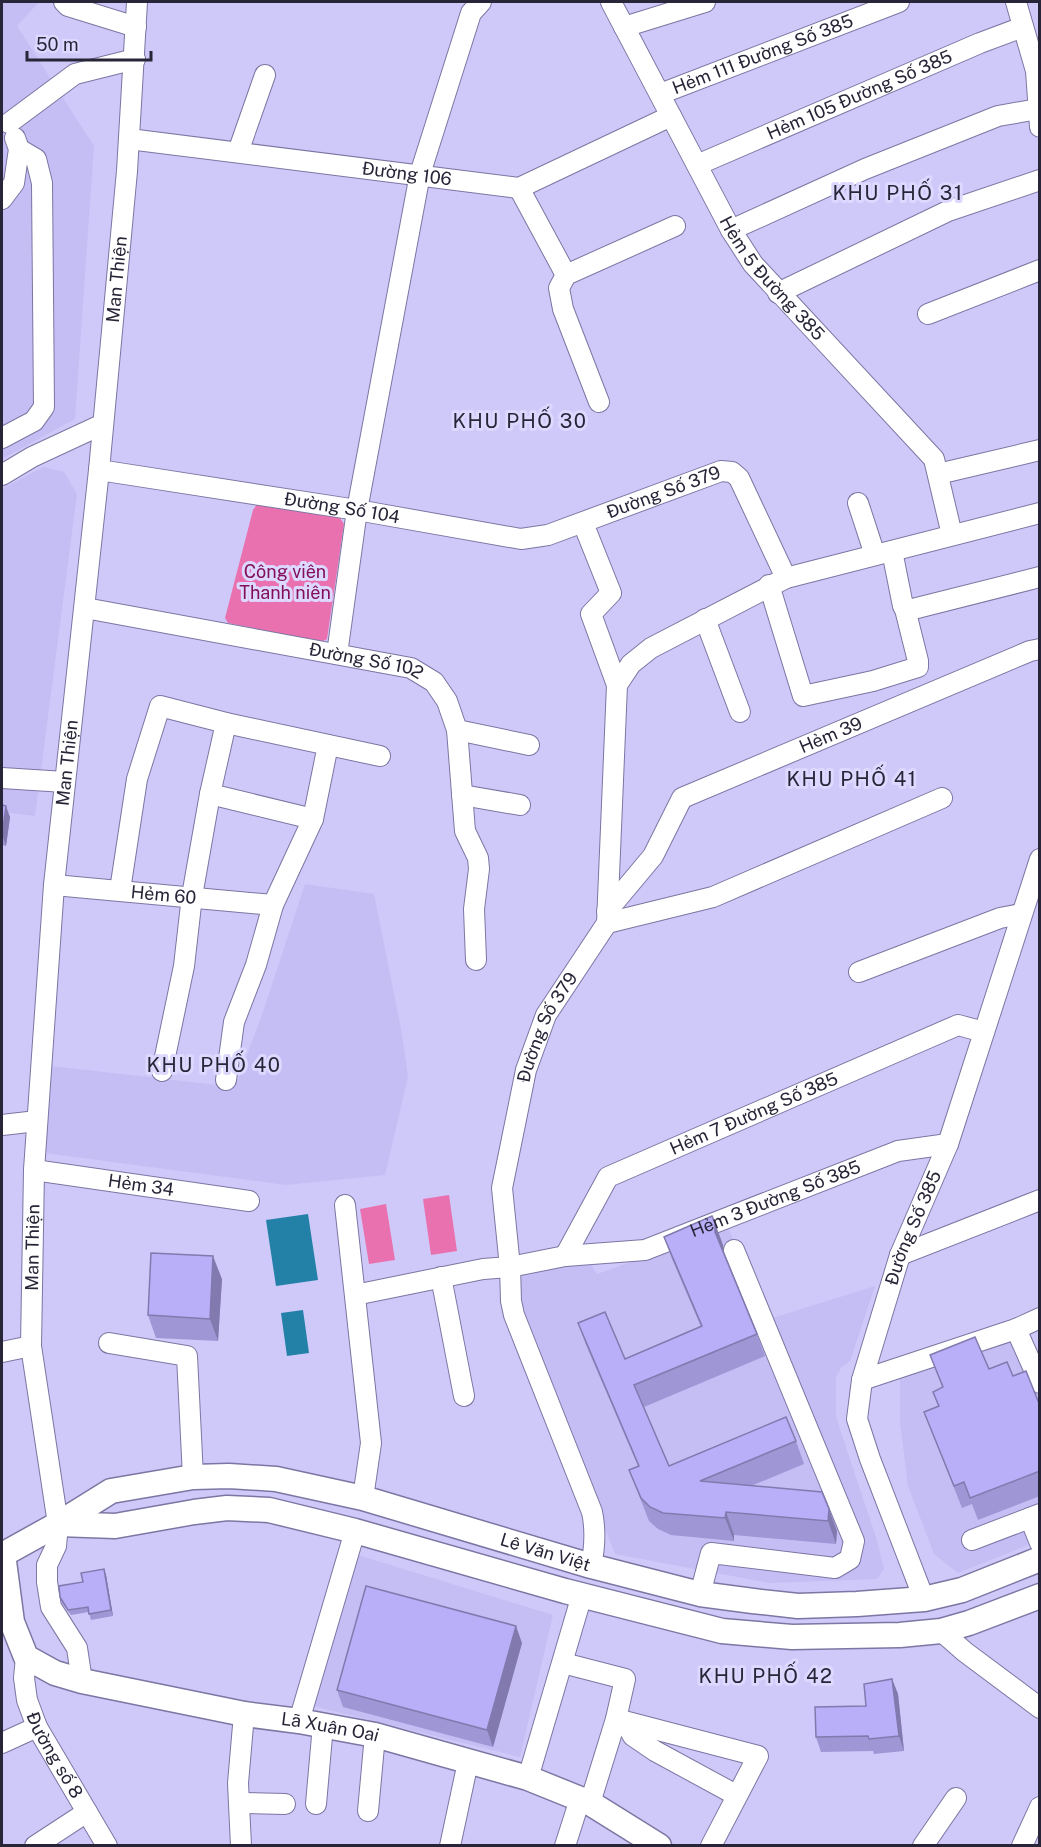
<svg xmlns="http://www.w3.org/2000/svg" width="1041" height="1847" viewBox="0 0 1041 1847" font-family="'Public Sans',sans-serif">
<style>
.built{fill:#c5bef5}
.green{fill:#ea71af}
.water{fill:#2381a7}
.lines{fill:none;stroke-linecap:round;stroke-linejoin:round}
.minor-casing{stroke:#7b76a2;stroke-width:22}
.major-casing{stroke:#7b76a2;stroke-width:27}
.minor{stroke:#fff;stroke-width:20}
.major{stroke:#fff;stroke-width:24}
.wall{fill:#9f96d5}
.shaded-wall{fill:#827aae}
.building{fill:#b9aff8;stroke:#827aae;stroke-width:1.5}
.labels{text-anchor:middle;stroke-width:6;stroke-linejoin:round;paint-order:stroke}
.street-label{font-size:18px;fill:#272537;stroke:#dcd8ff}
.park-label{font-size:18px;fill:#831056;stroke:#dcd8ff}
.neighbourhood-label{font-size:20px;letter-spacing:1.5px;fill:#272537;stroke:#dcd8ff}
</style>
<rect width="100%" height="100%" fill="#cfc9f9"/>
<path class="built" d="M2,2H39L17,26L94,146L75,419L2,459Z
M43,467L64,472L77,494L35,816L2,812V489Z
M305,884L374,894L402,1034L408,1077L385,1175L286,1185L37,1152L43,1065L235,1087L264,1009Z
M728,1227L766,1320L875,1286L850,1361L841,1368L836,1377V1417L877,1540L884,1569L877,1579L770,1583L615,1554L523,1317L519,1275L587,1258L597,1274Z
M1017,1338L1039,1396V1541L958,1573L934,1554L908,1486L900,1422V1378Z
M358,1555L553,1615L520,1757L313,1706Z"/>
<path class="green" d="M258,503L338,515L344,524L327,639L321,642L228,623L225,618L253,510Z
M449,1195L457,1251L431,1255L423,1199Z
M386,1204L395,1260L369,1264L360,1209Z"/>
<path class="water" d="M308,1214L318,1280L276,1286L266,1220Z
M303,1310L309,1353L287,1356L281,1313Z"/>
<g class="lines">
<g class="minor-casing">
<g id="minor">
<path d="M64,2L68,6L136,27"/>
<path id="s1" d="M611,2L731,230L753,264L934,459L952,535"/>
<path d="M1016,2L1036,71L1040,127"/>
<path d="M624,27L705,2"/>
<path id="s2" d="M660,94L899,2"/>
<path d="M9,123L75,74L135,59"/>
<path id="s3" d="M129,139L519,188L671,116"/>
<path d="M238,152L265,75"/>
<path id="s4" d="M697,165L980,43L1023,27"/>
<path d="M519,188L566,275"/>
<path d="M2,199L14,183L19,149L15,138"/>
<path d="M731,230L865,169L998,116L1038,109"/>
<path d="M778,293L948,211L1040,180"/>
<path d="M928,314L1040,270"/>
<path d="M599,402L563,309L559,288L566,275L675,226"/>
<path d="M2,438L34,421L44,407L42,183L36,159L19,149"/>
<path id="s5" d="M99,470L357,510L521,539L548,535L721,471L732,472L739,478L786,578"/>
<path d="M938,474L1040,450"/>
<path d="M2,475L32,457L103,424"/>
<path d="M858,503L875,555"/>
<path d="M583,523L611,593L591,614L617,685"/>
<path d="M892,551L903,606L909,610L1040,577"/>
<path d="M769,585L803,696L873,681L918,667V661L905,609"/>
<path id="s6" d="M85,608L411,668L434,682L447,701L457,730L465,831L478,858L479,869L474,909L476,960"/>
<path d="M705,619L740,712"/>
<path d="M337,654L357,510L420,174L471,13L481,2"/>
<path d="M457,730L529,745"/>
<path d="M2,778L65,782"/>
<path d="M210,794L313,819"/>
<path d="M462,795L520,805"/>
<path id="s7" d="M54,885L273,905"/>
<path d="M120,890L137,779L160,706L226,723L380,756"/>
<path id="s8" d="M607,911L653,856L682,798L1030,651L1040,649"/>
<path d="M607,923L713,897L942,798"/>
<path d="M859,972L1000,918L1021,914"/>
<path d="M162,1071L184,966L192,896L210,794L226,723"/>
<path d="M226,1080L234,1022L256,965L273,905L313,819L328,745"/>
<path d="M2,1125L37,1121"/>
<path id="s9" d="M34,1170L249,1201"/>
<path d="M345,1205L371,1443L363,1498"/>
<path d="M900,1255L1040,1200"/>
<path id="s10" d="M565,1256L608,1177L958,1025L984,1032"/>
<path d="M441,1277L464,1396"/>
<path id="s11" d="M355,1295L483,1269L510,1267L565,1256L645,1250L898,1151L948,1144"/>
<path d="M1016,1329L1040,1383"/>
<path d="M109,1343L187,1356L193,1477"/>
<path d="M2,1352L31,1346"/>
<path d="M862,1380L1016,1329L1040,1318"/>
<path d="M1030,1518L1040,1543"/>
<path d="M972,1540L1040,1514"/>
<path id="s12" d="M591,1566C595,1547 596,1531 592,1512L514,1315L511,1301L510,1267L502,1188L526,1070L546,1015L607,923L617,685L631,664L651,648L786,578L1040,513"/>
<path d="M700,1594L711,1553L835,1568L850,1559L854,1541L734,1250"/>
<path id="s13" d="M924,1599L870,1459L857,1419L862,1380L900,1255L948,1144L1040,859"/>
<path d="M941,1631L965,1652L1040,1708"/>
<path id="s14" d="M26,1657L24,1678L27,1700L37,1727L107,1846"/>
<path d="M563,1663L625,1679L616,1719L590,1803"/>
<path id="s15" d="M82,1681L77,1648L51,1607L47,1582V1565L56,1546L58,1524L31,1346L34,1170L54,885L99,470L127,171L137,2"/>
<path d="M616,1719L758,1756L711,1846"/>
<path d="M299,1721L355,1531"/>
<path d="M625,1722L633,1736L655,1751L736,1795"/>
<path d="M2,1743L37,1727"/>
<path d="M528,1778L582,1595"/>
<path d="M240,1803L285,1804"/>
<path d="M316,1804L323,1725"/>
<path d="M368,1811L375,1735"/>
<path d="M35,1846L87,1812"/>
<path d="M241,1846L238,1783L244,1714"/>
<path d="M450,1846L468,1762"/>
<path d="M565,1846L580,1799"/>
<path d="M923,1846L956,1798"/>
<path d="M1022,1846L1040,1807"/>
</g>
</g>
<g class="major-casing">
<g id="major">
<path d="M58,1524L115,1526L194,1512L227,1508L269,1510L355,1531L565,1591L722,1631L792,1637L900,1635L941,1631L969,1623L1040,1596"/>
<path id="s16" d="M3,1554L12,1622L26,1657L55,1673L82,1681L244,1714L299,1721L375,1735L528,1778L590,1803L659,1846"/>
<path id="s17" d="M2,1555L58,1524L111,1491L193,1477L229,1476L276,1479L363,1498L591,1566L700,1594L753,1601L798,1606L857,1604L924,1599L962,1590L1040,1559"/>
</g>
</g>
<use href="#minor" class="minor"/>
<use href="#major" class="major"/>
</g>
<path class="wall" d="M2,805L10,817L6,846L2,845Z
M664,1237L723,1245V1252L757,1334L765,1356L644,1407L669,1466L796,1441L804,1464L751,1486L829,1509L837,1531L836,1544L734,1535V1541L671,1535L658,1529L649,1521L629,1470L638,1466L586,1345L578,1323L625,1359L701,1327L672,1259Z
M222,1279L218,1341L156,1338L148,1315Z
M930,1355L1013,1376L1040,1406V1496L978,1520L972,1504L962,1508L924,1412L938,1406L933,1392L943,1388Z
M106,1575L113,1616L91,1620L89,1612L71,1615L62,1603L60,1597L83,1582Z
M522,1643L493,1747L343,1707L337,1690Z
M892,1679L898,1694L904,1751L874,1754L873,1751L821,1752L816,1737L866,1706Z"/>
<path class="shaded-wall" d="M6,806L10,817L6,846L2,834Z
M715,1223L723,1245V1255L715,1232Z
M213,1256L222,1279L218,1341L210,1319Z
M829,1509L837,1531L836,1544L828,1521Z
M726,1512L734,1535V1541L725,1518Z
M104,1569L106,1575L113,1616L111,1610Z
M516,1626L522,1643L493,1747L487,1730Z
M892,1679L898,1694L904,1751L899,1736Z"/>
<path class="building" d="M2,805L6,806L2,834Z
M712,1216L715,1223V1232L757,1334L634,1385L669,1466L786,1417L796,1441L700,1481L822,1492L829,1509L828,1521L726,1512L725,1518L663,1513L650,1507L641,1498L629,1470L639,1466L578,1323L605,1312L625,1359L702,1326L664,1237Z
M151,1253L213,1256L210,1319L148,1315Z
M975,1337L989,1369L1007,1362L1013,1376L1026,1371L1040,1406V1471L970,1498L964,1482L954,1486L924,1412L939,1406L933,1392L943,1387L930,1355Z
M104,1569L111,1610L89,1614L88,1607L68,1610L60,1597L59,1586L83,1582L81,1573Z
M366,1586L516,1626L487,1730L337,1690Z
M892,1679L899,1736L869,1739L868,1736L816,1737L815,1707L866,1706L864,1684Z"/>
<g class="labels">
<g class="street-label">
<text dy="6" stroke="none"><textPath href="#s2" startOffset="110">Hẻm 111 Đường Số 385</textPath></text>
<text dy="6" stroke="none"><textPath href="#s4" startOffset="177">Hẻm 105 Đường Số 385</textPath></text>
<text dy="6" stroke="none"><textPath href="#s3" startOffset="280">Đường 106</textPath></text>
<text dy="6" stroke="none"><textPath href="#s1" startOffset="321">Hẻm 5 Đường 385</textPath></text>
<text dy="6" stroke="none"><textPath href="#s15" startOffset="1418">Man Thiện</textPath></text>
<text dy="6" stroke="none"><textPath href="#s5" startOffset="578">Đường Số 379</textPath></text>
<text dy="6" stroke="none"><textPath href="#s5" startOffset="246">Đường Số 104</textPath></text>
<text dy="6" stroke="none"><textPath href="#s6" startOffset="286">Đường Số 102</textPath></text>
<text dy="6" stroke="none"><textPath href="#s8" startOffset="298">Hẻm 39</textPath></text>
<text dy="6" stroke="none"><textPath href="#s15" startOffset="932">Man Thiện</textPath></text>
<text dy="6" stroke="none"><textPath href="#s7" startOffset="110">Hẻm 60</textPath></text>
<text dy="6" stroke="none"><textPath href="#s12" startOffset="562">Đường Số 379</textPath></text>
<text dy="6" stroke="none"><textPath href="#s10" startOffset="249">Hẻm 7 Đường Số 385</textPath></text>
<text dy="6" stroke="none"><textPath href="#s9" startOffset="108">Hẻm 34</textPath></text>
<text dy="6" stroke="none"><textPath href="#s11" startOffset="434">Hẻm 3 Đường Số 385</textPath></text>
<text dy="6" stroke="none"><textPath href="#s13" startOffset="392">Đường Số 385</textPath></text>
<text dy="6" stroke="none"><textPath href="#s15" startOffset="446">Man Thiện</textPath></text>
<text dy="6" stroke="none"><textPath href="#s17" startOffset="572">Lê Văn Việt</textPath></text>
<text dy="6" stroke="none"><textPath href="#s16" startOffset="420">Lã Xuân Oai</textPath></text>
<text dy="6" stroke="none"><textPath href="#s14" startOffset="105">Đường số 8</textPath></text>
</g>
<g class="park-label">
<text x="285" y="578">Công viên<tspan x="285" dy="21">Thanh niên</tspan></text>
</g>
<g class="neighbourhood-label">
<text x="898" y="200">KHU PHỐ 31</text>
<text x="520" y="428">KHU PHỐ 30</text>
<text x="852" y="786">KHU PHỐ 41</text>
<text x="214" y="1072">KHU PHỐ 40</text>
<text x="766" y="1683">KHU PHỐ 42</text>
</g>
</g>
<rect width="1041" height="1847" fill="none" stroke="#272537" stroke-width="6"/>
<path d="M27 51v9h124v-9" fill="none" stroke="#272537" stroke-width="3"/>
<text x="36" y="51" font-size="18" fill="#272537" stroke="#dcd8ff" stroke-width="4.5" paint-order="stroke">50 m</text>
</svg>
